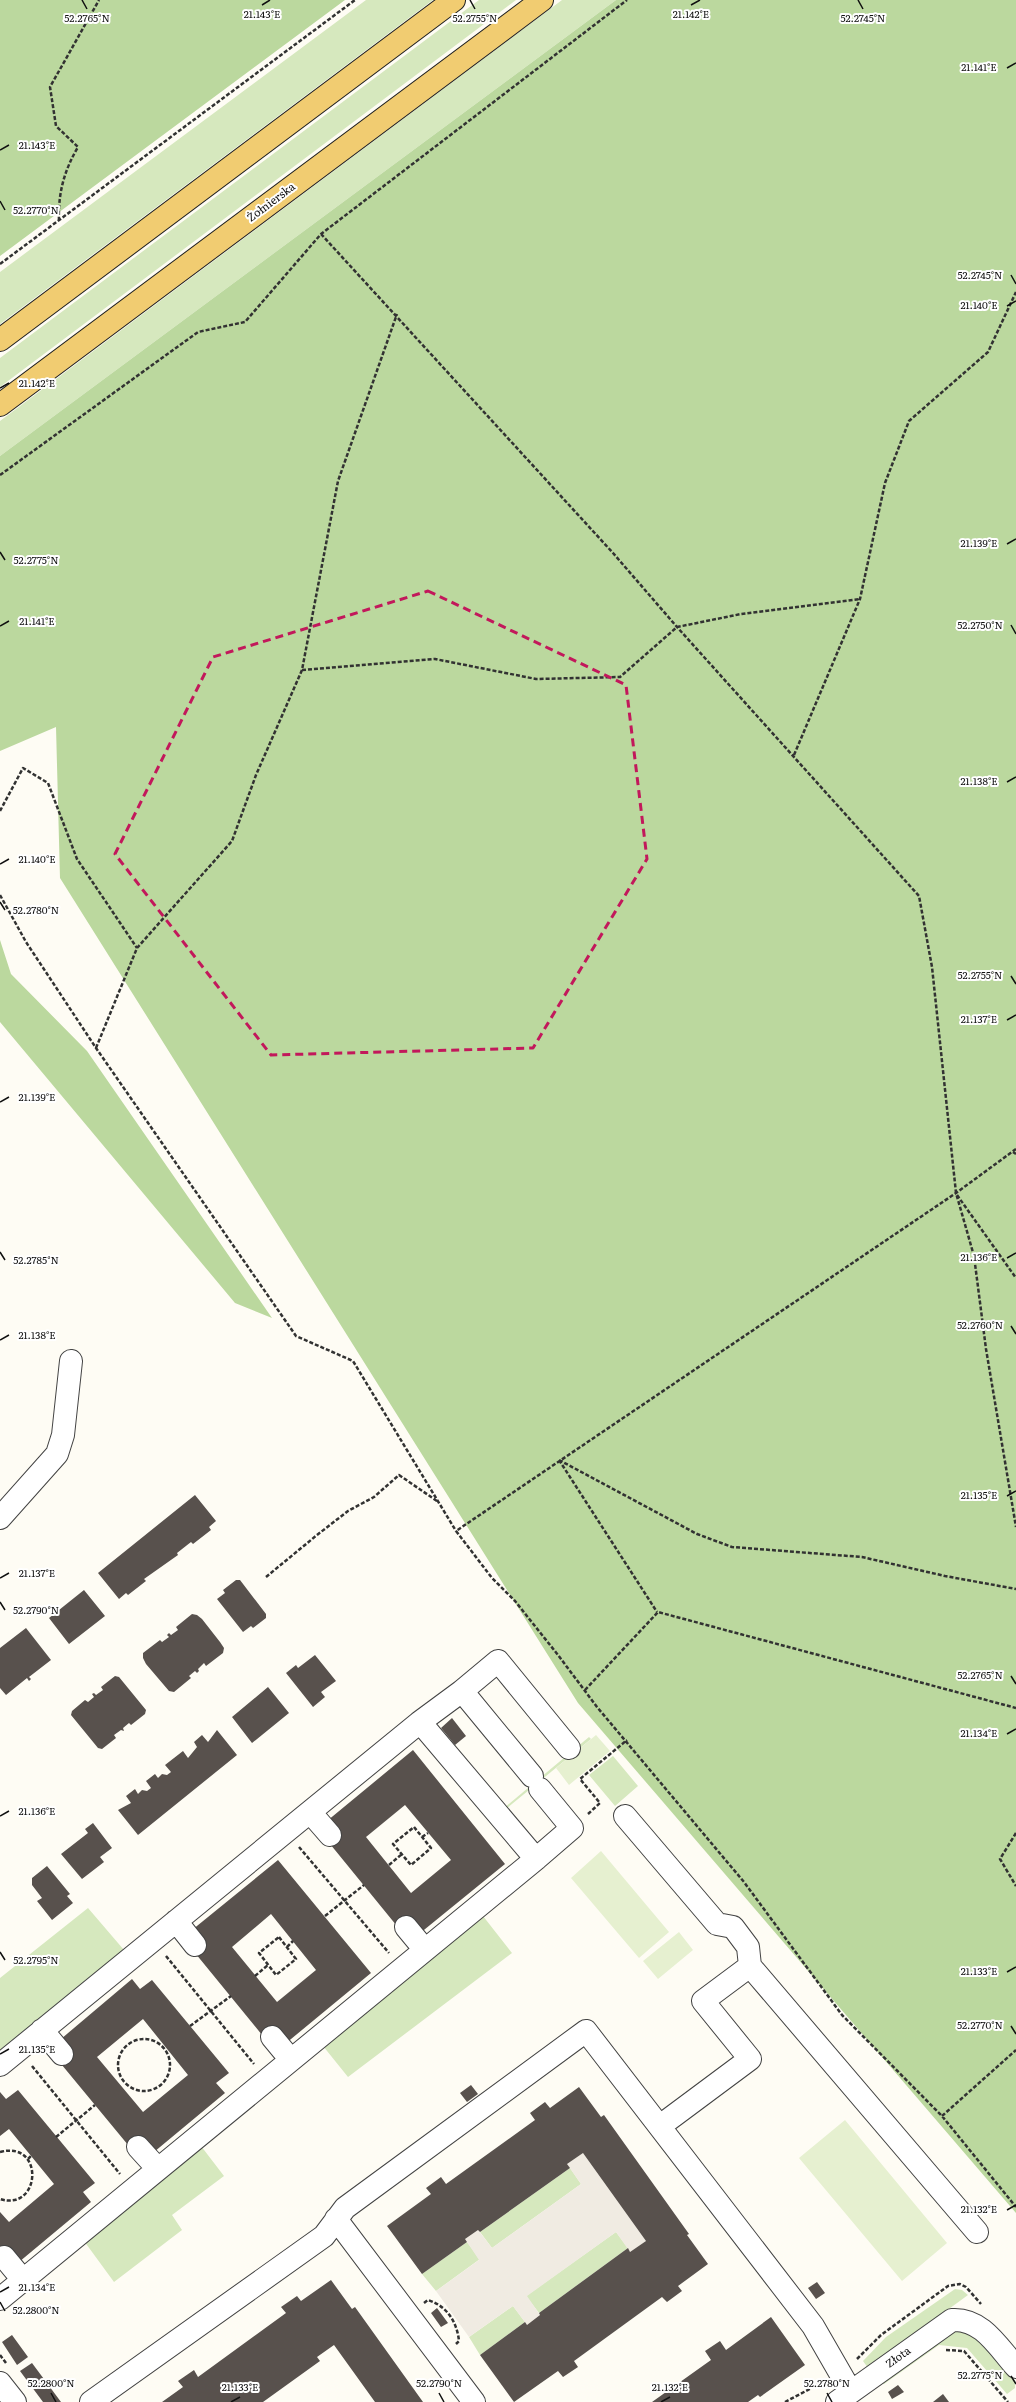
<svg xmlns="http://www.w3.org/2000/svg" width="1016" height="2402" viewBox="0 0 1016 2402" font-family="Literata,serif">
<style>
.green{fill:#d6e8be}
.forest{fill:#bbd89e}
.pitch{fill:#e6f0d0}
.plaza{fill:#f0ebe2}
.building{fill:#58514d;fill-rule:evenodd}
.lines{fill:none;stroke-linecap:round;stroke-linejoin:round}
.minor-casing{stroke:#434343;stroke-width:24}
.major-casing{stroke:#212121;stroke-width:24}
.path{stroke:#323232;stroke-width:2.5;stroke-dasharray:4 2;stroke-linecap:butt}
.minor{stroke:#fff;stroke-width:22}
.major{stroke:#f1cc71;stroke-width:22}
.marked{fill:none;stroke:#c2185b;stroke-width:3;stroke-dasharray:8 5;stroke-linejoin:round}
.ticks{fill:none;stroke:#101010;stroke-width:1.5}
.labels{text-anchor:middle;stroke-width:4;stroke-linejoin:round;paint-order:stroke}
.street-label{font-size:11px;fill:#101010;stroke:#fff}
.ticks-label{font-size:10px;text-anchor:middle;fill:#101010;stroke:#fff;stroke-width:4;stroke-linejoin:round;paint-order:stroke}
</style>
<rect width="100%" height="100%" fill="#fefcf4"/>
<path class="green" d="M366,0H433L0,324V272Z
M479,0H516L0,387V358Z
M562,0H616L0,456V421Z
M589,1737L591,1739L506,1809L504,1808Z
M613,1756L638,1786L615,1806L589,1775Z
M88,1908L124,1950L0,2051V1978Z
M483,1916L512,1953L348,2077L323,2046Z
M201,2146L224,2176L172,2215L182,2230L114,2282L84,2241Z
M570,2168L581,2184L492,2248L480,2232Z
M616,2232L628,2248L539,2313L526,2296Z
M467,2242L480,2259L436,2291L422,2274Z
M955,2289L962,2290L968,2295L868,2368L863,2361L886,2337Z
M513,2306L525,2322L480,2355L469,2337Z
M953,2332C980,2329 999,2364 1015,2382V2388L1007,2394L967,2348L939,2345L884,2384L880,2383Z"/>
<path class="forest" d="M0,0H345L0,256Z
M616,0H1016V2213L578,1703L60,878L56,727L0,751V456Z
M0,940L11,974L87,1051L272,1318L235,1303L0,1022Z"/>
<path class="pitch" d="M596,1735L610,1751L569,1785L556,1768Z
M601,1851L669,1932L639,1958L571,1878Z
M679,1932L693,1950L658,1979L643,1961Z
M845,2120L947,2243L902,2281L799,2158Z"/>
<path class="plaza" d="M583,2153L646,2241L630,2252L616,2232L527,2296L540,2315L527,2325L513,2306L469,2337L436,2291L479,2260L465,2239L478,2230L492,2248L581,2184L567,2164Z"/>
<path class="building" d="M195,1495L216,1521L209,1527L211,1530L193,1544L191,1542L177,1553L178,1555L144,1579L146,1581L128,1595L126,1593L119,1599L98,1573Z
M236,1580H240L266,1614V1618L253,1628L251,1626L243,1632L217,1599L225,1593L223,1590Z
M84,1590L105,1616L69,1644L49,1618Z
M192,1614L197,1615L202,1619L220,1642L224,1648L223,1653L206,1666L204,1663L198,1669L199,1671L197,1673L195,1671L189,1676L191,1678L174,1692L169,1691L146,1664L143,1658V1653L160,1640L162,1642L169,1637L167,1635L169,1633L171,1635L178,1630L176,1627Z
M26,1628L51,1660L29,1677L31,1679L29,1681L27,1678L6,1695L0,1688V1648Z
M315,1655L336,1681L321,1692L325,1697L313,1707L286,1673L296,1665L298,1668Z
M115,1676L119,1677L146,1710L145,1714L131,1725L129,1723L123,1728L124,1731L121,1730L114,1735L116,1738L102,1749L98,1748L71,1715L72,1711L85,1700L88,1702L94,1697L92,1694L94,1693L96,1695L103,1690L101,1687Z
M268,1687L289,1713L252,1743L232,1717Z
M452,1718L466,1736L455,1745L441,1728Z
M217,1730L237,1755L138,1835L118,1810L131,1803L126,1796L135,1789L138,1794L142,1790L147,1791L151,1788L146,1781L155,1774L158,1778L162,1774L167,1775L171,1772L165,1765L183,1751L188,1758L197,1747L194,1742L202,1735L208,1742Z
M413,1750L505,1864L419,1934L401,1931L326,1839L327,1821ZM405,1805L451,1860L411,1893L366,1837Z
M93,1823L112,1848L100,1857L104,1862L82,1879L61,1854L88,1833L85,1829Z
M278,1860L371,1973L285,2044L267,2041L191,1948L192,1930ZM271,1914L316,1970L277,2002L232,1947Z
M47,1866L70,1894L67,1896L73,1903L52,1920L37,1901L42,1898L32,1885V1878Z
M132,1979L140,1989L152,1980L229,2073L216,2083L225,2093L154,2152L133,2151L57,2059L61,2039ZM143,2019L188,2075L143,2112L97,2057Z
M471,2085L478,2094L467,2102L460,2093Z
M579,2087L601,2117L604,2115L689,2234L687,2235L708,2264L678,2286L682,2291L667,2302L662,2297L574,2361L578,2367L563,2377L558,2371L514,2402L480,2355L525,2322L527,2325L540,2315L539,2313L628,2248L630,2252L646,2241L583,2153L567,2164L570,2168L480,2232L478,2230L465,2239L467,2242L422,2274L387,2226L431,2194L426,2188L441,2177L446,2184L535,2120L530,2113L545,2102L550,2108Z
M18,2090L95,2183L83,2192L91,2202L19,2262L0,2260V2212L9,2222L54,2184L9,2129L0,2136V2092L6,2099Z
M331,2280L352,2309L355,2307L423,2402H375L334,2345L317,2357L320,2361L263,2402H162L183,2387L178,2381L194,2370L198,2377L286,2313L281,2307L297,2296L301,2301Z
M817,2282L825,2293L816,2299L808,2288Z
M437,2308L448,2323L441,2327L431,2313Z
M771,2317L805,2365L760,2397L758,2395L748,2402H652L711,2360L705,2351L720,2341L726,2350Z
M12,2335L28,2357L17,2365L2,2342Z
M32,2363L61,2402H43L20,2371Z
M898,2385L904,2392L892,2399L888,2392Z
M943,2394L949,2402H933Z"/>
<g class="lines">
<g class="minor-casing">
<path id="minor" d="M0,1518L57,1454L63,1435L71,1361
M462,1691L498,1661L569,1748
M420,1722L462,1691L532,1776
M310,1812L330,1835
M625,1816L717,1924L733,1927L748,1947L750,1966
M536,1859L572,1828L540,1789
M176,1921L195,1945
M406,1927L425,1950
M42,2030L62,2054
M272,2037L291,2060
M0,2065L420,1722L536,1859L0,2299
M660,2126L750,2059L703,2001L750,1966L977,2232
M138,2147L158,2169
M336,2219L474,2402
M4,2257L23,2280
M0,2383L15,2402
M91,2402L324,2236L345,2208L586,2031L813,2326L851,2392
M837,2402L952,2320C982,2318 998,2347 1016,2367"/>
</g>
<g class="major-casing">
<path id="major" d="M0,340L454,0
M0,405L542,0"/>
</g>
<path class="path" d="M59,221C58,193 64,171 78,147L56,126L50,87L99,0
M321,234L613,553L677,627L919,896L932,967L956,1193L974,1256L986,1349L1016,1527
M0,264L355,0
M0,475L198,332L245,322L321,234L627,0
M302,670L435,659L536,679L620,677L677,627L741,614L860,599
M794,755L860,599L885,483L909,421L988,352L1016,292
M0,811L23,768L48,783L77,859L137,948
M0,895L26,942L96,1048L296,1336L353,1361L456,1531
M96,1048L137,948L232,841L256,775L302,670L338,481L397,314
M1016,1149L956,1193L456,1531L492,1578L515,1601L558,1655L597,1707L744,1882L842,2015L942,2116L1016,2207
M1013,1152L1016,1154
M957,1195L1016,1278
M559,1460L697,1534L732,1547L862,1557L945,1576L1016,1589
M559,1460L657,1612
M266,1577L317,1535L348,1511L374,1497L399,1475L437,1501
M585,1690L658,1612L1016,1708
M588,1814L600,1803L580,1779L627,1740
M414,1827L431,1848L411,1865L393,1844Z
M1016,1833L1000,1859L1016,1886
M422,1837L428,1833
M299,1847L389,1953
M389,1865L402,1854
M325,1916L364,1885
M279,1937L296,1959L276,1975L259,1953Z
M287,1947L293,1941
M166,1956L254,2064
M255,1976L268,1965
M190,2026L231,1996
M118 2065a26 26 0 1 1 52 0a26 26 0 1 1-52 0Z
M32,2066L120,2174
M942,2116L1016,2050
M56,2137L95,2105
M0,2152C45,2140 41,2212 0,2199
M28,2159L31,2156
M424,2303L428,2300C447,2306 457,2322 459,2341L456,2344
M946,2350L964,2351L1008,2402
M0,2355L6,2363
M857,2359L881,2335L948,2286L960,2284L966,2287L981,2304
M785,2402L821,2383"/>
<use href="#minor" class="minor"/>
<use href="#major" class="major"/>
</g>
<path class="marked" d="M428,591L626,685L647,859L533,1048L271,1055L115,854L213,657Z"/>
<path class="ticks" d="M82,0L87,9M470,0L475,9M858,0L863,9M262,5L270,0M691,5L700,0M1007,68L1016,63M0,150L9,145M0,201L5,210M1011,275L1016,284M1007,306L1016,301M0,388L9,383M1007,544L1016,539M0,552L5,560M1011,625L1016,634M0,626L9,621M1007,782L1016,777M0,864L9,859M0,902L5,910M1011,976L1016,984M1007,1020L1016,1015M0,1102L9,1097M0,1252L5,1260M1007,1258L1016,1253M1011,1326L1016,1334M0,1340L9,1335M1007,1496L1016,1491M0,1578L9,1573M0,1602L5,1610M1011,1676L1016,1684M1007,1734L1016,1729M0,1816L9,1811M0,1952L5,1960M1007,1972L1016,1967M1011,2026L1016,2034M0,2054L9,2049M1007,2210L1016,2205M0,2292L9,2287M0,2302L5,2311M1011,2376L1016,2384M51,2393L56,2402M439,2393L444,2402M827,2393L832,2402M231,2402L240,2397M661,2402L670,2397"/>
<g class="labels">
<g class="street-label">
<text transform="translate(271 202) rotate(-37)" y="4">Żołnierska</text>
<text transform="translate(898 2357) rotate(-36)" y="4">Złota</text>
</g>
</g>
<g class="ticks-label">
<text x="262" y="18">21.143°E</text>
<text x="691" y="18">21.142°E</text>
<text x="87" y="22">52.2765°N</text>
<text x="475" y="22">52.2755°N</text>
<text x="863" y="22">52.2745°N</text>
<text x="979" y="71">21.141°E</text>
<text x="37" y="149">21.143°E</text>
<text x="36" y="214">52.2770°N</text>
<text x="980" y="279">52.2745°N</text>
<text x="979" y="309">21.140°E</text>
<text x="37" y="387">21.142°E</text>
<text x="979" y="547">21.139°E</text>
<text x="36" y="564">52.2775°N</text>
<text x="37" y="625">21.141°E</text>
<text x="980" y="629">52.2750°N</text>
<text x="979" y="785">21.138°E</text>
<text x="37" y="863">21.140°E</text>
<text x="36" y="914">52.2780°N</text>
<text x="980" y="979">52.2755°N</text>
<text x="979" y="1023">21.137°E</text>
<text x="37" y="1101">21.139°E</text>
<text x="979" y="1261">21.136°E</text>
<text x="36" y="1264">52.2785°N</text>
<text x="980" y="1329">52.2760°N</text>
<text x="37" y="1339">21.138°E</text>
<text x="979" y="1499">21.135°E</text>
<text x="37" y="1577">21.137°E</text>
<text x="36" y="1614">52.2790°N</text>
<text x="980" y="1679">52.2765°N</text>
<text x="979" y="1737">21.134°E</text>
<text x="37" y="1815">21.136°E</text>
<text x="36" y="1964">52.2795°N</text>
<text x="979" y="1975">21.133°E</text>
<text x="980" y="2029">52.2770°N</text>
<text x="37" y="2053">21.135°E</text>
<text x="979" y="2213">21.132°E</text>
<text x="37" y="2291">21.134°E</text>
<text x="36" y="2314">52.2800°N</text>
<text x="980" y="2379">52.2775°N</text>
<text x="51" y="2387">52.2800°N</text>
<text x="439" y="2387">52.2790°N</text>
<text x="827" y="2387">52.2780°N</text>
<text x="240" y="2391">21.133°E</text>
<text x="670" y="2391">21.132°E</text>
</g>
</svg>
